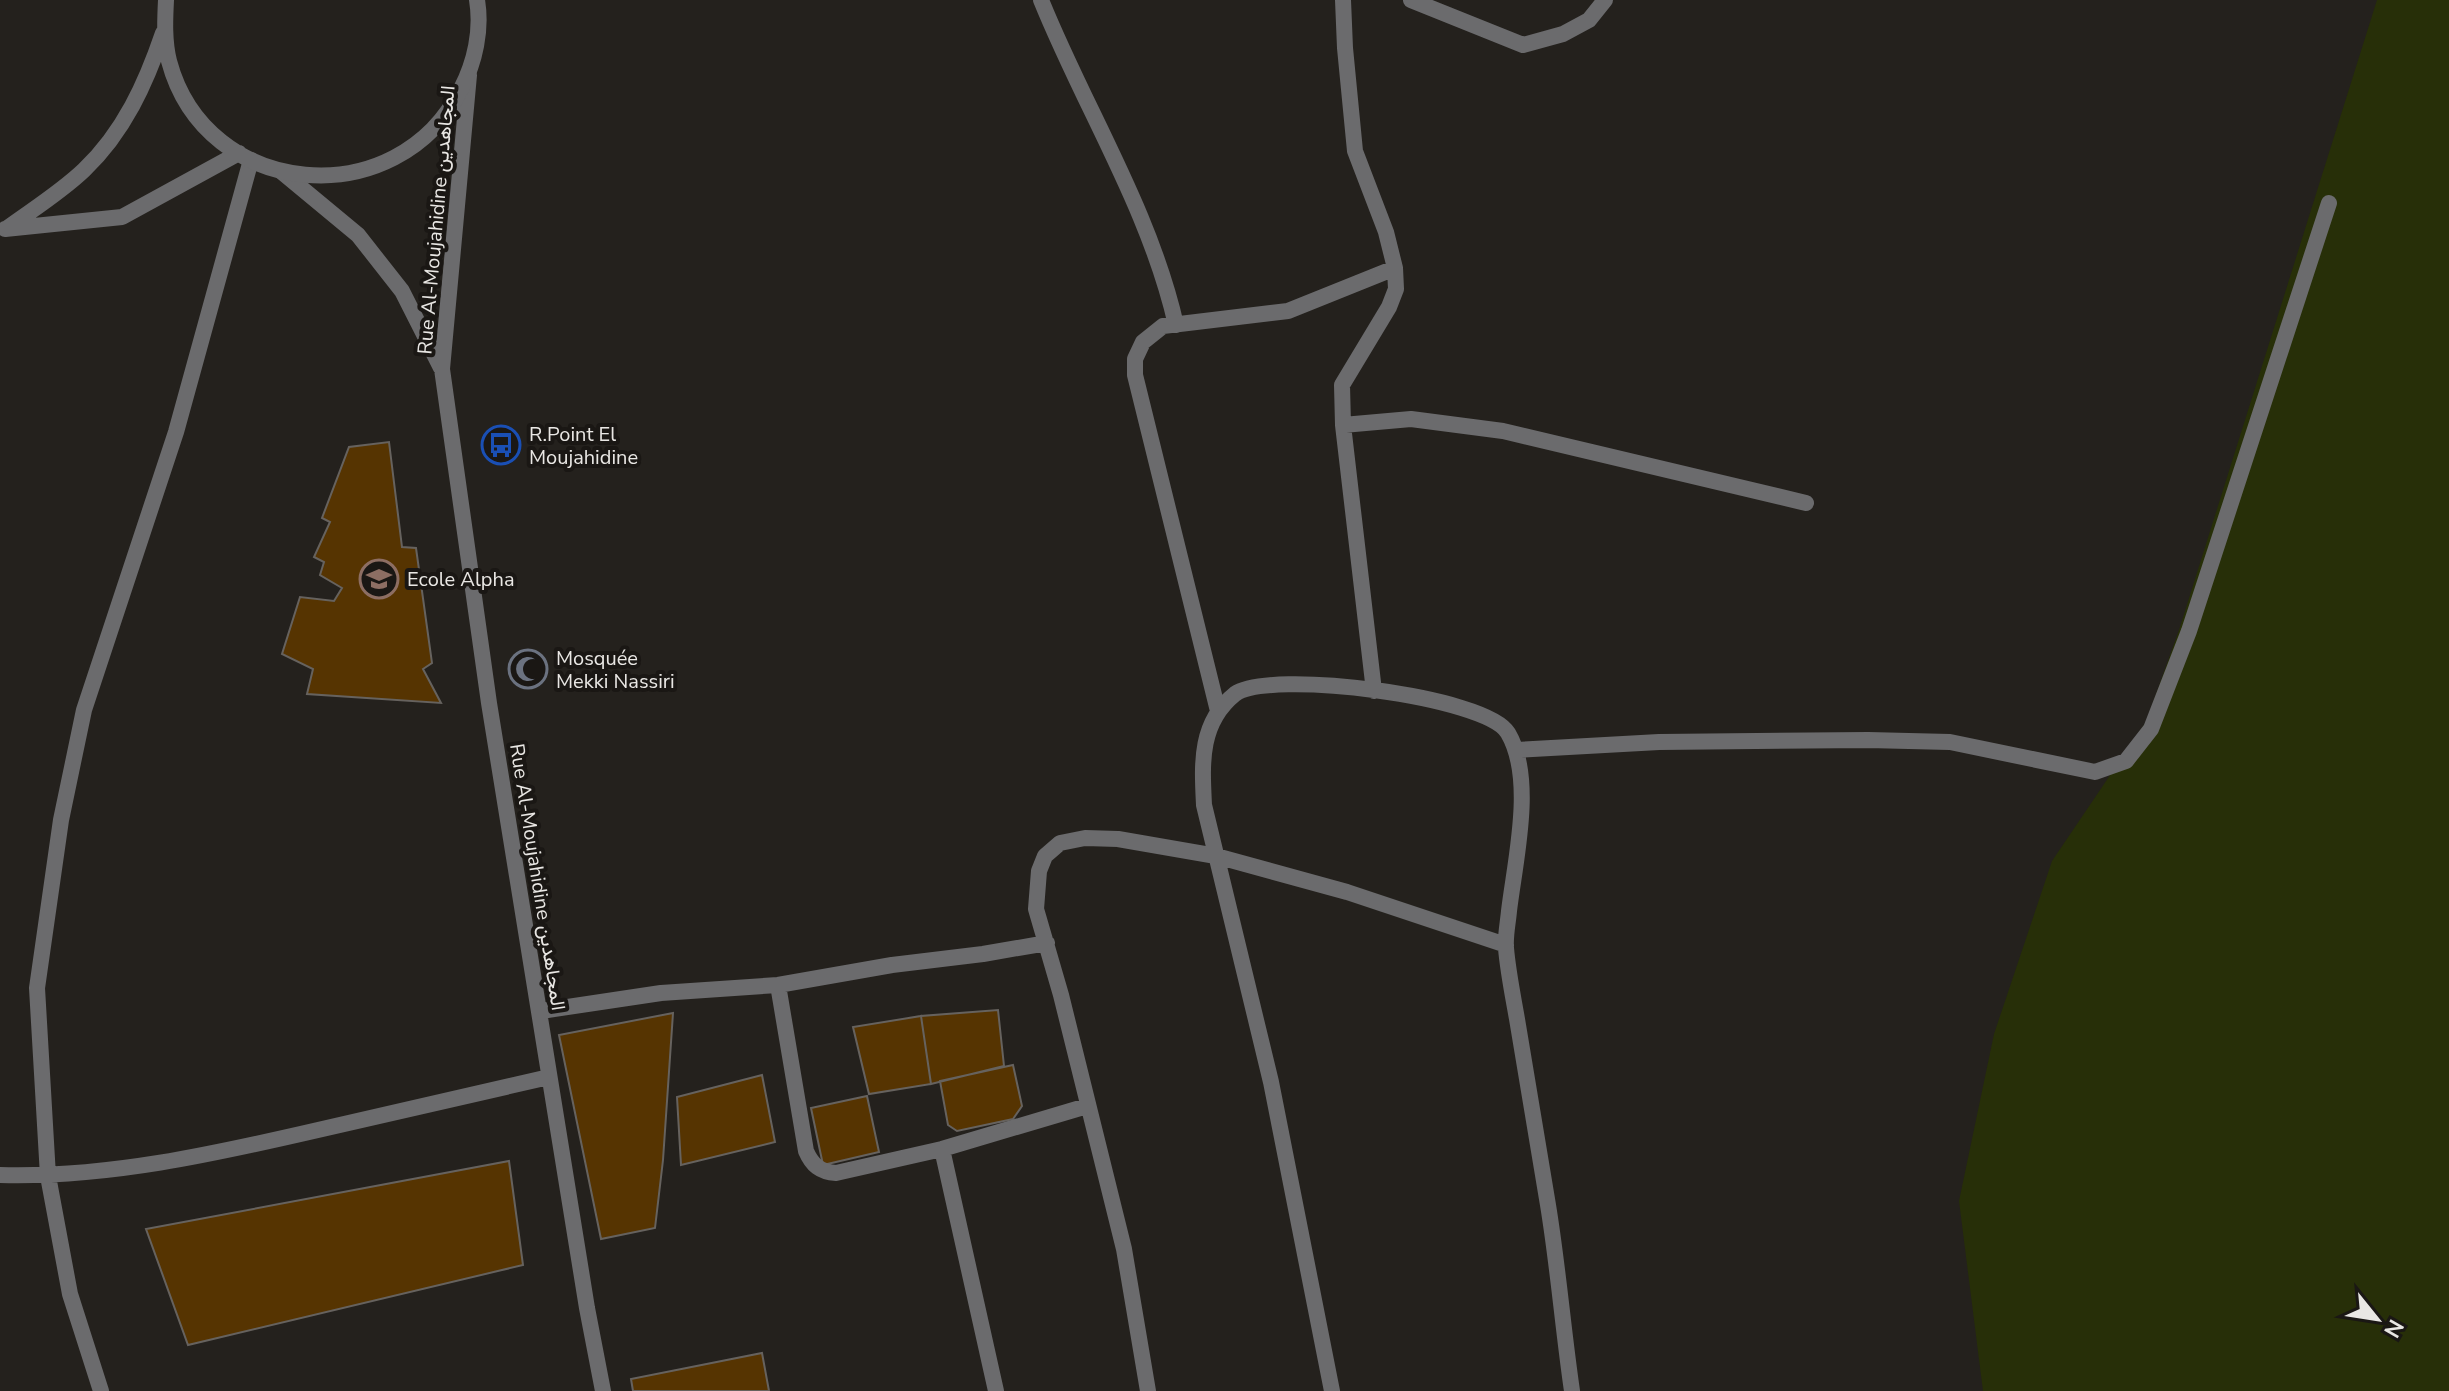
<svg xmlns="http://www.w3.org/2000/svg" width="2449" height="1391" viewBox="0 0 2449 1391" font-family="'Nunito Sans',Vazirmatn,sans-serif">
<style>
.green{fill:#272f08}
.building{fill:#563401;stroke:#66625e;stroke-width:2}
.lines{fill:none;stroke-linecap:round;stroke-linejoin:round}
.minor{stroke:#6b6b6d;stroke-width:16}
.tertiary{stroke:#6b6b6d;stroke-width:16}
.labels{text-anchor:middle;stroke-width:8;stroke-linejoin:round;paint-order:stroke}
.street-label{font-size:20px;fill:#e9e7e4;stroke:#1a1714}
.poi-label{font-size:20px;fill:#e9e7e4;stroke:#1a1714;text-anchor:start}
</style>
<rect width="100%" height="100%" fill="#24211d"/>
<path class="green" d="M2377,0H2449V1391H1983L1959,1201L1994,1034L2052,861L2146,722L2179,630Z"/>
<path class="building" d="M389,442L402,547L416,548L432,663L423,669L441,703L307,694L313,669L282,654L300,597L334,601L342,588L320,575L324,562L314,557L330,522L322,518L349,447Z
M998,1010L1004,1066L931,1084L921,1016Z
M673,1013L663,1160L655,1228L601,1239L559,1035Z
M921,1016L931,1084L869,1094L853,1027Z
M1013,1065L1022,1106L1013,1119L957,1131L948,1125L940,1081Z
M762,1075L775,1142L681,1165L677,1097Z
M867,1096L879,1152L823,1165L811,1108Z
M509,1161L523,1265L188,1345L146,1229Z
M762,1353L769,1391H633L631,1379Z"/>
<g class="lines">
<path class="minor" d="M1041,0C1085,109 1150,210 1176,325
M1343,0L1345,48L1355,151L1386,232L1395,268L1396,289L1389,307L1342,385L1343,425L1374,691
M1411,0L1523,45L1563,34L1589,20L1605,0
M469,75L442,369L489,703L587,1308L603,1391
M282,172L358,235L402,291L441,368
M1343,425L1411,419L1503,431L1806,503
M1218,711L1135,375V359L1143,342L1163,326L1288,311L1395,268
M1516,750L1659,742L1868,740L1950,742L2095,772L2126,761L2151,729L2189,631L2329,203
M778,985L806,1151C812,1165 820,1172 836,1173L942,1149L1087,1106
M541,1011L661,993L778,985L892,965L983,954L1047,943
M942,1149L996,1391
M0,1175C107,1178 214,1154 318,1130C395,1112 472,1094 549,1077
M101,1391L70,1294L48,1176L37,988L61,820L84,710L176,432L251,160
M1148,1391L1124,1249L1061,995L1036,909L1039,871L1045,856L1060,843L1085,838L1118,839L1216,856L1347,892L1506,945
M1332,1391L1271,1082L1204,805C1202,764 1199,723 1235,694C1268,669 1487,696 1508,733C1535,779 1515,860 1509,911C1508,923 1505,936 1506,948C1508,972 1513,996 1517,1019C1527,1081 1538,1143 1548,1205C1558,1266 1563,1329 1572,1391"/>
<path class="tertiary" d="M166,0C165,20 164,41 169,61C206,200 398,216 461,89C475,62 482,30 477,0
M5,229L122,217L239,153
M6,229C32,210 61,192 84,170C124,132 146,83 163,33"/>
</g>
<defs>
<g id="bus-ring" transform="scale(2)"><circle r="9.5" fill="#1a1714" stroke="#1a4fb4" stroke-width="1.5"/><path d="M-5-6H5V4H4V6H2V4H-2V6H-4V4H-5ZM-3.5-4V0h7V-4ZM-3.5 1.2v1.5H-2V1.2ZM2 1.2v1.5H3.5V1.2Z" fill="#1a4fb4"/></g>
<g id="school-ring" transform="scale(2)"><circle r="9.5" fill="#1a1714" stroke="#8d6e63" stroke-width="1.5"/><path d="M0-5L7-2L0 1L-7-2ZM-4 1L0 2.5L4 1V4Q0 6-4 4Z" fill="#8d6e63"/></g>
<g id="mosque-ring" transform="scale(2)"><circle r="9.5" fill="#1a1714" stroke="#6b7280" stroke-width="1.5"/><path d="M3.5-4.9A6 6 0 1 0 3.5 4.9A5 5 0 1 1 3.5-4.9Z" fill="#6b7280"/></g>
</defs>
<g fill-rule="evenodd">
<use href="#bus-ring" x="501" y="445"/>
<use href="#school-ring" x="379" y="579"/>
<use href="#mosque-ring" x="528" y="669"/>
</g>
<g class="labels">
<g class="street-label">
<text transform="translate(436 220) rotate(-85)" y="7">Rue Al-Moujahidine المجاهدين</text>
<text transform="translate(538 877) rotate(81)" y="7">Rue Al-Moujahidine المجاهدين</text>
</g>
<g class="poi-label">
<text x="529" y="441">R.Point El<tspan x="529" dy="23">Moujahidine</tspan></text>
<text x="407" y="586">Ecole Alpha</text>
<text x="556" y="665">Mosquée<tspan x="556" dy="23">Mekki Nassiri</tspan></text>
</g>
</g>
<g transform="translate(2377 1319) rotate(120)" stroke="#1a1714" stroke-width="6" paint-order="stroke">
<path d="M0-6L14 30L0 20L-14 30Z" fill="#e9e7e4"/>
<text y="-12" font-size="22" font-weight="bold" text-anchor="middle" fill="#e9e7e4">N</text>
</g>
</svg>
